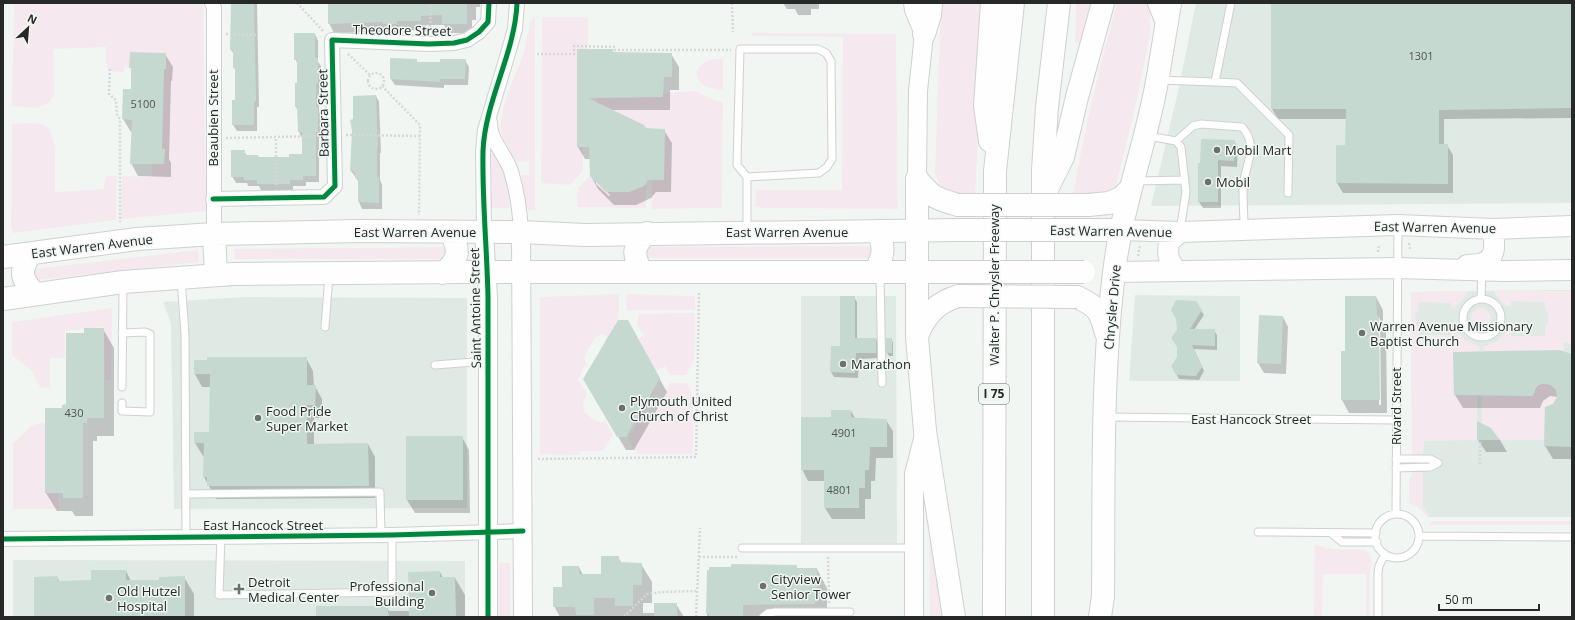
<svg xmlns="http://www.w3.org/2000/svg" width="1575" height="620" viewBox="0 0 1575 620" font-family="'Open Sans',sans-serif">
<style>
.built{fill:#e0eae4}
.green{fill:#f5e9ef}
.shadow{fill:#0003;fill-rule:evenodd}
.building{fill:#c6d9d0}
.lines{fill:none;stroke-linecap:round;stroke-linejoin:round}
.service-casing{stroke:#ced1cf;stroke-width:9}
.minor-casing{stroke:#ced1cf;stroke-width:16}
.tertiary-casing{stroke:#ced1cf;stroke-width:20}
.secondary-casing{stroke:#ced1cf;stroke-width:22}
.primary-casing{stroke:#ced1cf;stroke-width:24}
.motorway-casing{stroke:#ced1cf;stroke-width:24}
.path{stroke:#d7d7d7;stroke-width:2.5;stroke-dasharray:2 2;stroke-linecap:butt}
.service{stroke:#fdfefd;stroke-width:7}
.minor{stroke:#fdfefd;stroke-width:14}
.tertiary{stroke:#fdfefd;stroke-width:18}
.secondary{stroke:#fdfefd;stroke-width:20}
.primary{stroke:#fdfefd;stroke-width:22}
.motorway{stroke:#fdfefd;stroke-width:22}
.primary-bridge-casing{stroke:#ced1cf;stroke-width:24;stroke-linecap:butt}
.primary-bridge{stroke:#fdfefd;stroke-width:22}
.cycleway-casing{stroke:#f0f7f3;stroke-width:8}
.cycleway{stroke:#00873e;stroke-width:5}
.poi-dot{fill:#6d716e;stroke:#f0f7f3;stroke-width:1.5}
.labels{text-anchor:middle;stroke-width:3;stroke-linejoin:round;paint-order:stroke}
.number-label{font-size:11px;fill:#4e5551}
.shield{fill:#f0f7f3;stroke:#636764;stroke-width:1}
.shield-label{font-size:12px;font-weight:bold;fill:#262927}
.street-label{font-size:13px;fill:#262927;stroke:#f0f7f3}
.poi-label{font-size:13px;fill:#262927;stroke:#f0f7f3;text-anchor:start}
</style>
<rect width="100%" height="100%" fill="#f1f6f3"/>
<path class="built" d="M1196,3H1572V203L1151,206L1177,96Z
M1552,290H1572V517H1427L1421,509L1410,503L1409,484L1412,475L1411,292Z
M1135,295L1240,296V381H1129Z
M801,296H896L897,543H801Z
M244,297L467,298V508L174,509L171,323L163,302Z
M13,560L465,561V617H13Z"/>
<path class="green" d="M14,3H203L206,211L121,219L122,176L152,177V164H164L165,149H162L164,69H166V53L130,52L129,68L124,67V72L108,71L106,63V47L53,49L54,94L50,102L37,108L12,106Z
M941,3H985L975,196L966,198L943,192L935,174Z
M1076,3H1093L1082,45L1075,42Z
M1117,3H1150V36L1135,108L1116,186L1112,192L1073,197C1083,131 1100,67 1117,3Z
M535,16V210H525L522,175H529V161L517,162L502,137L500,125L505,101L525,49L530,21Z
M542,17H587L588,20V49H577V147H583V171L570,185L541,183Z
M752,33L896,34L898,209L763,208L755,206L756,190H842L843,37L751,36Z
M713,59H723V90C718,90 712,89 707,87C689,77 697,63 713,59Z
M695,91L714,100L723,102L722,208L651,209L652,180L664,179L665,129L650,128L647,130L597,118V98L663,97V93Z
M12,124C21,124 35,122 43,125C60,131 54,177 55,192L104,189L105,178L108,176H117L116,220L13,233L11,228Z
M492,152C507,164 509,191 509,208H491Z
M590,176L606,192H629L646,185V208L577,207L578,188Z
M870,246L872,247V254L867,258H645L647,247Z
M443,247L448,249L445,259H235L234,249Z
M198,250L199,262L37,280L32,273L35,269Z
M1467,291L1466,295L1454,308L1451,307V303L1419,302V310L1415,314L1416,324L1419,327V335H1451V330H1455L1465,340L1479,346L1480,352H1453L1454,395H1477V440L1424,441L1423,454L1412,455L1411,292Z
M1495,291H1572V344L1564,342L1563,351H1483L1484,346L1497,342L1507,330L1511,331V336H1545V326L1548,324V312L1545,310V302L1511,301V306H1506L1494,293Z
M619,294V317L608,337L601,334L596,337L587,351L585,358L586,364L578,380L587,394L583,404L584,412L595,421L606,422L613,435L603,451H581L578,455L540,454V297Z
M627,294L695,296V310H626Z
M1471 318a10 10 0 1 1 20 0a10 10 0 1 1-20 0Z
M112,308L111,380H105L104,327L65,331V358H50V388L40,387L31,370L12,355V322Z
M695,313L694,360L686,375H670L665,366L656,371L638,339L644,335L637,325L639,314Z
M670,383H687L693,397V454H637L628,439L642,416H652Z
M1543,384C1561,386 1562,401 1545,408L1544,440H1496C1496,430 1490,428 1482,425V395L1533,396L1536,388Z
M42,423H45V493H58L59,509H13V443L33,425Z
M1412,472H1423V506L1429,516L1427,517L1421,509L1410,503L1409,484L1412,480Z
M929,509L946,617H930Z
M1431,521H1572V525H1430Z
M1315,545L1333,549L1366,550L1370,556L1371,561L1372,562L1370,571L1369,617H1366V574H1323L1322,617H1314Z
M499,563H510V617H499Z"/>
<path class="shadow" d="M232,3H257L259,107H257V131H237L233,125L236,101V71L234,68V54L231,50Z
M353,3H480V7H476V20H472V33H449L444,25H426V30H402V34H389L388,32L334,33L329,23Z
M783,3H819V9H811V15H798L795,9H787Z
M1272,3H1572V118L1444,119V145H1447L1453,155V193H1343L1337,183L1346,146L1347,119H1278L1272,109Z
M315,34L318,41V62L321,66V89H319V111L321,115V138H319V182H306V186H293V190H261L259,186H248L247,183H236L232,176L244,151L247,156H258L260,158H290L303,155L302,138L299,132L298,111L296,107L298,64L295,59Z
M578,50H612L614,53L671,54L679,67V90H670V110H611L645,129L664,130L672,143L671,192H656L651,198L636,205H614L598,189L591,176V159H585L578,147ZM596,181L610,195L609,196L596,184Z
M165,54L173,67L172,81H171L169,159L171,163V177L138,176L131,163L133,132H131L123,119L124,90H132V71L130,67Z
M416,60L418,63H441L465,60L469,67L468,85H444V88L395,85L391,79Z
M376,96L379,102L381,153H380V180L382,185V209H362L359,202V182L351,171Z
M1234,141L1238,147L1237,167L1221,166V208H1203L1199,202V164Z
M854,297L857,302V339H876L879,345V358L859,359L858,378L834,377L831,372L841,347Z
M1376,297L1383,310V326L1386,330L1387,413H1349L1342,400V352H1346ZM1378,317L1380,319L1381,405H1379Z
M1195,302L1204,315L1194,330H1214L1217,335V350L1194,349L1204,371L1199,380L1179,379L1172,366L1178,357Z
M1283,317L1288,327L1286,374L1264,373L1258,363Z
M627,321L667,392L634,450H626L584,379Z
M103,329L114,348V436H97V441H93V516H75L72,511H57L46,493V409H63L67,405L85,334Z
M891,339L893,342V356H889L887,353Z
M1572,355V459H1553L1545,446L1546,408L1554,405L1558,397L1550,396L1543,401L1540,408H1463L1455,395Z
M306,358L313,371L314,386H315L322,399V418H314V445L368,444L375,457V498L216,499L204,477L205,456H203L195,443L210,433L211,387H202L195,374Z
M851,411L855,418L886,420L893,431V458H876L875,481H871V499H865V519H832L825,508V481H808L802,469L832,418Z
M1490,429L1500,440L1507,452H1486L1478,440Z
M462,437L469,450L470,513H415L407,500Z
M618,557L622,564H641L652,582V603H643V613H655L676,604L684,617H560L554,606L563,588L579,567L583,575H602Z
M796,566L798,569H817L827,588V617H707L708,571Z
M126,571L131,581H159L184,577L194,594V617H201H35L57,577L60,582L92,581Z
M440,572L443,578H455L465,595V617H317L387,607L389,611H410Z"/>
<path class="building" d="M231,3H254L256,101H254V125H232V100H235V68H233V50H230Z
M328,3H467V24H442V15L421,16V21H397V24H383V22L328,24Z
M1271,3H1572V108L1439,110V144H1448V184L1336,183V145H1345L1346,109H1271Z
M294,33H315V58H318V83H316V107H318V132H316V176H303V180H290V184H257V180H244V177H231V150H245V155H258V157H289V154H302V132H298L297,107H295V83H297V60H294Z
M577,49H613V52L672,53V77H664L663,97L588,98L644,125L646,128L665,129L664,180H648L644,186L629,192H606L590,176L589,147H577Z
M130,52L166,53V69H164L162,149H165L164,164H130L132,120L122,119L123,89H131V68H129Z
M390,58L417,59V62H440V59H466L465,79H440V82L390,79Z
M376,95L378,147H377V177H379V203L358,202V178H355V173H354V171H350L352,131L350,120L353,119V96Z
M1201,139L1235,140L1234,161L1218,160V202H1198V163H1200Z
M840,296H855V338H876V353H856L855,373L830,372L831,346H840Z
M1345,296H1376L1377,316H1379L1380,400H1341V351H1345Z
M1176,300L1196,301L1202,310L1190,329H1215V346L1192,345L1202,367L1196,376L1176,375L1171,366L1177,357V347L1171,338L1177,330L1176,319L1171,310Z
M1259,315L1283,316L1281,364L1257,363Z
M618,320H628L660,378L626,437H617L583,379Z
M84,328H104V418H87V423H83V498H63V493H45V408H62V405L66,404V333H84Z
M886,338H892V353H886Z
M1559,350L1572,354V447L1544,446L1545,407L1553,404L1557,397L1556,390L1550,385L1543,384L1539,385L1536,388L1533,396L1454,395L1453,352Z
M207,357H307V385H316L315,405H307V444L368,443L369,486H207V477H203L204,443H194V432H209L210,374H194V360H207Z
M831,410H851V417L859,418L887,419V447H870L869,470H865V488H859V508H824V470H801V417H831Z
M1477,421L1491,428L1500,440H1477Z
M406,436H463V500H406Z
M601,556H619V562L642,563V585H633V606H615V598H594V615H576L575,607H553V587H562V566H579V574H601Z
M731,564L797,565V568H817V601L815,602V604L743,605V617H709V614H706L707,570H709V567H731Z
M91,570H126V580H159V577L185,576V617H34V577L58,576V581L91,580Z
M440,571V577H455L456,617H409L408,572Z
M654,603H677V617H654Z
M316,606H387L389,617H316Z"/>
<g class="lines">
<g class="service-casing">
<path id="service" d="M1160,80L1215,82L1231,3
M1215,82L1237,83L1289,135L1288,193
M1148,136L1176,141L1181,147L1186,192L1180,231
M1176,141L1193,126L1201,124L1242,127C1260,147 1244,165 1243,189C1243,202 1244,216 1244,229
M1135,181L1185,180
M747,232V177L819,173L827,167L832,159L831,61L826,53L818,49H740L737,165L747,177
M880,274L882,383
M181,279L185,334L186,537
M1481,299L1482,271
M1463 318a19 19 0 1 1 38 0a19 19 0 1 1-38 0Z
M325,327L329,275
M435,365L487,361
M122,387L123,285
M122,403V411L150,412V334L145,332L122,333
M1106,417L1396,420
M1396,459H1430L1438,463
M1396,468L1430,467L1438,463
M186,494L380,492L381,535
M1396,514L1398,226
M1375 536a22 22 0 1 1 44 0a22 22 0 1 1-44 0Z
M1258,532L1376,533
M1331,533L1342,542H1377
M221,536L219,595L392,592V535
M1419,536L1572,537
M742,548H914
M763,617L768,613L776,612H850
M1378,617V573L1379,566L1385,554"/>
</g>
<g class="minor-casing">
<path id="minor" d="M212,3L214,8V234
M490,122C489,139 505,154 511,171C517,191 520,211 521,232
M213,199L324,197L335,186L332,40L429,44L454,43L467,40L479,32L488,22L489,3
M484,232L483,151L485,130L509,50L515,29L517,3
M3,539L392,535L523,531"/>
</g>
<g class="tertiary-casing">
<path id="tertiary" d="M913,3L914,10L924,34L918,91L917,179
M484,232L488,297V617
M521,232L523,617
M914,617V474L924,435"/>
</g>
<g class="secondary-casing">
<path id="secondary" d="M1121,230L1180,232L1398,225L1493,229L1572,226
M1467,265C1472,264 1479,265 1483,263C1498,258 1494,240 1493,229
M1177,271C1168,260 1167,256 1169,242L1180,232
M1114,272L1397,268L1503,271L1572,270"/>
</g>
<g class="primary-casing">
<path id="primary" d="M917,179V337L925,431
M917,179C933,198 934,198 958,205
M1088,205L1109,203L1121,198L1131,188
M1085,230H1121
M214,234L216,275
M30,254C19,272 21,279 35,294
M3,257L137,239L214,234L358,231L521,232L585,235L958,230
M641,272C633,254 632,247 647,233
M874,272C884,258 885,247 878,231
M443,273C460,260 460,249 450,232
M1077,297C1098,307 1100,310 1106,333
M3,299L123,282L233,274L466,272H959
M917,336C925,315 937,302 959,296
M1103,596C1104,490 1101,379 1114,273C1121,210 1144,150 1156,87C1161,60 1165,32 1170,4"/>
</g>
<g class="motorway-casing">
<path id="motorway" d="M1159,3L1167,22
M924,34L930,15L931,3
M990,141L985,106L992,3
M1046,191L1063,157L1077,97L1103,3
M925,431L954,617
M994,617L995,171L1013,3
M1043,617V170L1047,107L1059,3
M1100,617L1103,596"/>
</g>
<path class="path" d="M297,3L324,32
M732,3L733,32
M430,31L431,3
M226,34L256,35
M348,54L370,75
M537,54H574V46L615,47V50H731
M110,69L109,94L116,100L117,115L120,119V222
M368 81a8 8 0 1 1 16 0a8 8 0 1 1-16 0Z
M382,86L420,125L419,215
M346,135L420,136
M226,138L321,136
M276,185V138
M1409,243L1410,249
M1378,252L1379,245
M1138,256L1140,246
M538,459L696,457L699,292
M1480,464V440
M699,557H737
M828,557L829,604
M624,617L647,594L661,592L698,591
M696,617L700,528"/>
<use href="#service" class="service"/>
<use href="#minor" class="minor"/>
<use href="#tertiary" class="tertiary"/>
<use href="#secondary" class="secondary"/>
<use href="#primary" class="primary"/>
<use href="#motorway" class="motorway"/>
<g class="primary-bridge-casing">
<path id="primary-bridge" d="M958,205H1088
M958,230H1085
M959,272H1084
M959,296L1077,297"/>
</g>
<use href="#primary-bridge" class="primary-bridge"/>
<g class="cycleway-casing">
<path id="cycleway" d="M213,199L324,197L335,186L332,40L429,44L454,43L467,40L479,32L488,22L489,3
M3,539L392,535L523,531
M488,617C488,510 488,404 488,297C487,248 482,200 483,151C485,100 515,54 517,3"/>
</g>
<use href="#cycleway" class="cycleway"/>
</g>
<g class="poi-dot">
<circle cx="1217" cy="150" r="4"/>
<circle cx="1208" cy="182" r="4"/>
<circle cx="1362" cy="333" r="4"/>
<circle cx="843" cy="364" r="4"/>
<circle cx="622" cy="408" r="4"/>
<circle cx="258" cy="418" r="4"/>
<circle cx="763" cy="586" r="4"/>
<path d="M237 583h4v4h4v4h-4v4h-4v-4h-4v-4h4z"/>
<circle cx="432" cy="593" r="4"/>
<circle cx="109" cy="598" r="4"/>
</g>
<g class="labels">
<g class="number-label">
<text x="1421" y="60">1301</text>
<text x="143" y="108">5100</text>
<text x="74" y="417">430</text>
<text x="844" y="437">4901</text>
<text x="839" y="494">4801</text>
</g>
<rect class="shield" x="979" y="384" width="30" height="20" rx="3"/>
<g class="shield-label">
<text x="994" y="398">I 75</text>
</g>
<g class="street-label">
<text transform="translate(402 30) rotate(1)" y="5">Theodore Street</text>
<text transform="translate(323 113) rotate(-91)" y="5">Barbara Street</text>
<text transform="translate(213 118) rotate(-90)" y="5">Beaubien Street</text>
<text transform="translate(1435 227) rotate(1)" y="5">East Warren Avenue</text>
<text transform="translate(1111 231) rotate(1)" y="5">East Warren Avenue</text>
<text x="415" y="237">East Warren Avenue</text>
<text x="787" y="237">East Warren Avenue</text>
<text transform="translate(92 246) rotate(-7)" y="5">East Warren Avenue</text>
<text transform="translate(994 285) rotate(-90)" y="5">Walter P. Chrysler Freeway</text>
<text transform="translate(1112 307) rotate(-85)" y="5">Chrysler Drive</text>
<text transform="translate(475 308) rotate(-91)" y="5">Saint Antoine Street</text>
<text transform="translate(1396 406) rotate(-90)" y="5">Rivard Street</text>
<text x="1251" y="424">East Hancock Street</text>
<text x="263" y="530">East Hancock Street</text>
</g>
<g class="poi-label">
<text x="1225" y="155">Mobil Mart</text>
<text x="1216" y="187">Mobil</text>
<text x="1370" y="331">Warren Avenue Missionary<tspan x="1370" dy="15">Baptist Church</tspan></text>
<text x="851" y="369">Marathon</text>
<text x="630" y="406">Plymouth United<tspan x="630" dy="15">Church of Christ</tspan></text>
<text x="266" y="416">Food Pride<tspan x="266" dy="15">Super Market</tspan></text>
<text x="771" y="584">Cityview<tspan x="771" dy="15">Senior Tower</tspan></text>
<text x="248" y="587">Detroit<tspan x="248" dy="15">Medical Center</tspan></text>
<text x="424" y="591" text-anchor="end">Professional<tspan x="424" dy="15">Building</tspan></text>
<text x="117" y="596">Old Hutzel<tspan x="117" dy="15">Hospital</tspan></text>
</g>
</g>
<rect width="1575" height="620" fill="none" stroke="#262927" stroke-width="8"/>
<g transform="translate(28 28) rotate(26)" stroke="#f0f7f3" stroke-width="3" paint-order="stroke">
<path d="M0-3L7 15L0 10L-7 15Z" fill="#262927"/>
<text y="-6" font-size="11" font-weight="bold" text-anchor="middle" fill="#262927">N</text>
</g>
<path d="M1439 604v6h100v-6" fill="none" stroke="#262927" stroke-width="2"/>
<text x="1445" y="604" font-size="12" fill="#262927" stroke="#f0f7f3" stroke-width="3" paint-order="stroke">50 m</text>
</svg>
